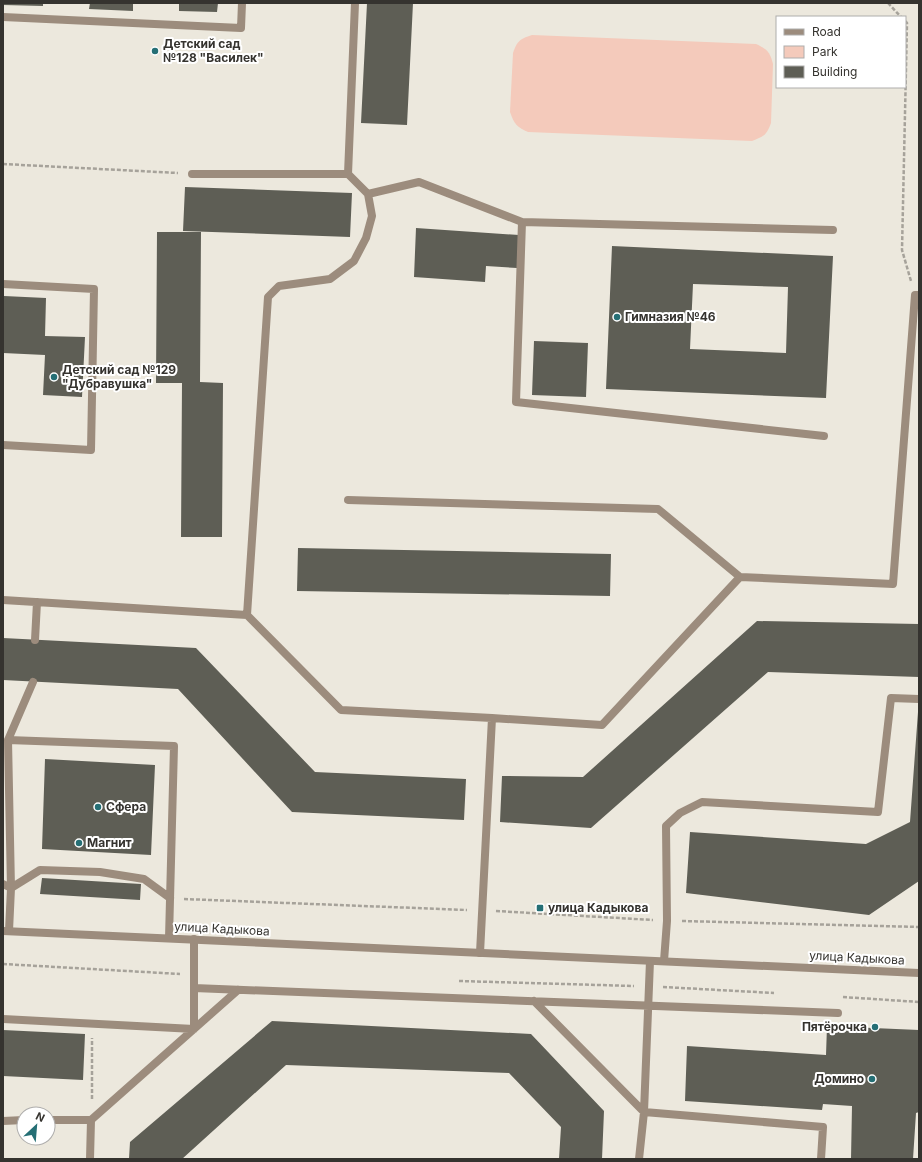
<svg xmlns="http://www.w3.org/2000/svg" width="922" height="1162" viewBox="0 0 922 1162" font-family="Inter,sans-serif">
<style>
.green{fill:#f4cabb}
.building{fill:#5e5e55;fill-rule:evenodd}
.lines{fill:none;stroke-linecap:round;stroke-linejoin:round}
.path{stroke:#a6a29a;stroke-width:2.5;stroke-dasharray:4 2;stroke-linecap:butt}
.lane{stroke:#9c8c7d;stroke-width:8}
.street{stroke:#9c8c7d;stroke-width:8}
.poi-dot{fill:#256f75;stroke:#fff;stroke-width:1.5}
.labels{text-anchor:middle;stroke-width:4;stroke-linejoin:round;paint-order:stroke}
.poi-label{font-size:12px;font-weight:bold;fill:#35332f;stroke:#fff;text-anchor:start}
.street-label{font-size:12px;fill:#35332f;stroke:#fff}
</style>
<rect width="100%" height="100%" fill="#ece8dd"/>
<path class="green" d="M532,35L756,44C767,49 770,52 773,64L771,123C767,135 763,137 752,141L528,132C517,127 514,124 510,112L513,53C517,41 520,39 532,35Z"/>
<path class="building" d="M3,3H43V6L3,5Z
M90,3H133V11L89,9Z
M179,3H218L217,12L179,11Z
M367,3H413L407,125L361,123Z
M185,187L352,193L350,237L183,231Z
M416,228L519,235L517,268L486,266L485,282L414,277Z
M157,232H201L200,382L223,383L222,537H181L182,383H156Z
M612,246L833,256L826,398L606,389ZM693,284L788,287L786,353L690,349Z
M4,296L46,298L45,336L85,337L82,397L43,395L45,355L3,353Z
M534,341L588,343L586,397L532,395Z
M298,548L611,554L610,596L297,591Z
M757,621L919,624V677L768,672L591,828L500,822L502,776L583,777Z
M3,638L196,648L315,772L466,779L464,820L292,812L178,689L3,680Z
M918,712H919V881L869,915L686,893L690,832L866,844L910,822Z
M45,759L155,765L151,855L42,849Z
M42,878L141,884L140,900L40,894Z
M272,1021L531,1034L604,1111L602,1159H559L561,1127L509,1073L286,1065L182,1159H129L130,1142Z
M827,1026L919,1030V1112L916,1113L913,1159H851L852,1106L823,1104L822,1110L685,1101L687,1046L826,1055Z
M3,1030L85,1034L83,1080L3,1076Z"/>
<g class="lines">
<path class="path" d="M888,3L901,17
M905,21L907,23L902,250L911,281
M3,164L178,173
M184,899L467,910
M496,911L653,920
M682,921L919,927
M3,964L180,974
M459,981L634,986
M663,987L774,993
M843,997L919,1002
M92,1099V1038"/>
<path class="lane" d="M3,17L241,28L242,3
M192,174H348
M368,194L419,182L522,222L516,402L824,436
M522,222L833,230
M3,284L94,289L91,450L3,445
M348,500L658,509L740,577
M3,600L247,615L341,710L492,718L480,953
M247,615L268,297L279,286L330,279L354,261L366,238L372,216L368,194L348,174L355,3
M35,640L37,602
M492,718L602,725L740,577L893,584L915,295H919
M8,740L174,746L169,938
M3,884L11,888L40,870L100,872L144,879L170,898
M9,931L11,888L8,740L33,682
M664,961L667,921L666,826L680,813L702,802L878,812L891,698L919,699
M194,988L838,1013
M534,1001L644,1112L823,1127L821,1159
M3,1019L194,1029V939
M48,1120H91L90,1159
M91,1120L238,990
M3,1121L24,1120
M639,1159L644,1112L650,961"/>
<path class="street" d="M3,931L919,973"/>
</g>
<g class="poi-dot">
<circle cx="155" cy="51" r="4"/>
<circle cx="617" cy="317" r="4"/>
<circle cx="54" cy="377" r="4"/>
<circle cx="98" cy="807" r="4"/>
<circle cx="79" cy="843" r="4"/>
<rect x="536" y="904" width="8" height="8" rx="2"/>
<circle cx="875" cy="1027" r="4"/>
<circle cx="872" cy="1079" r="4"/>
</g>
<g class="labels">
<g class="poi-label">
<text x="163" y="48">Детский сад<tspan x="163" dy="14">№128 "Василек"</tspan></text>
<text x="625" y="321">Гимназия №46</text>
<text x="62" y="374">Детский сад №129<tspan x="62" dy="14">"Дубравушка"</tspan></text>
<text x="106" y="811">Сфера</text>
<text x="87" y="847">Магнит</text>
<text x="548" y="912">улица Кадыкова</text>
<text x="867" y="1031" text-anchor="end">Пятёрочка</text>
<text x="864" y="1083" text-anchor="end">Домино</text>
</g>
<g class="street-label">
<text transform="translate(222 929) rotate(3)" y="4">улица Кадыкова</text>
<text transform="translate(857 958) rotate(3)" y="4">улица Кадыкова</text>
</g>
</g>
<rect width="922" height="1162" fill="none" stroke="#35332f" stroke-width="8"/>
<rect x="776" y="16" width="130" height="72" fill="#ffffff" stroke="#aeadac"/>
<rect x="784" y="29" width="20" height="6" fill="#9c8c7d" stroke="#aeadac"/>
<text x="812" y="36" font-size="12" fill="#35332f">Road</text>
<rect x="784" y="46" width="20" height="12" fill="#f4cabb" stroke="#aeadac"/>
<text x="812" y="56" font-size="12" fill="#35332f">Park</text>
<rect x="784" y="66" width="20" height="12" fill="#5e5e55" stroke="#aeadac"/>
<text x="812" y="76" font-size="12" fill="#35332f">Building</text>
<g transform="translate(36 1126) rotate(26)"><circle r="19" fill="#ffffff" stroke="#aeadac"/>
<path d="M0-3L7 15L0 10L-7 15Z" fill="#256f75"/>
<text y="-6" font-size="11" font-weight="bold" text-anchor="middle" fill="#35332f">N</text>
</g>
</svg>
